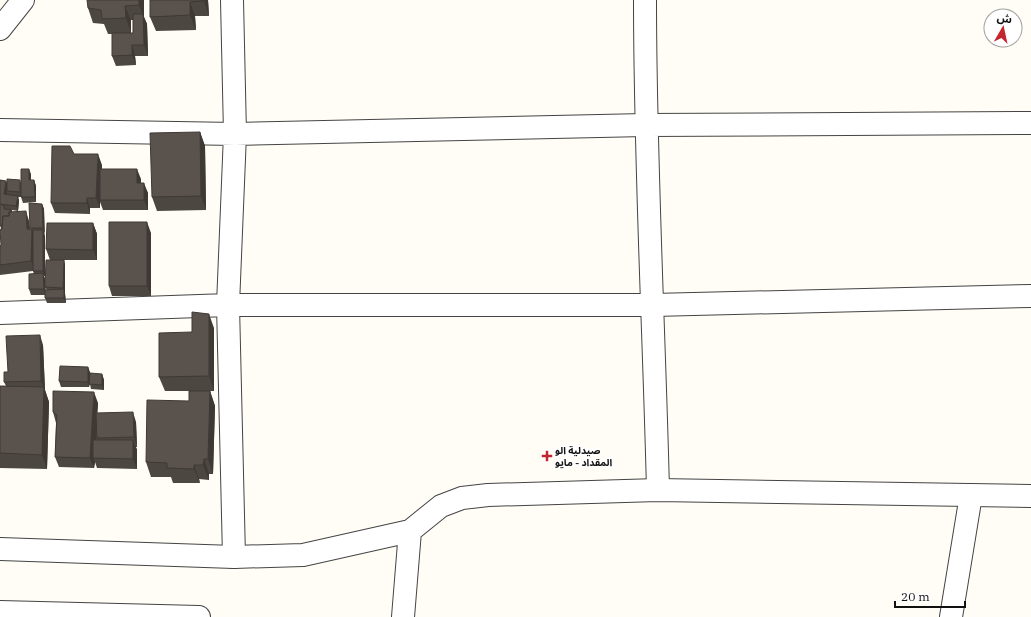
<svg xmlns="http://www.w3.org/2000/svg" width="1031" height="617" viewBox="0 0 1031 617" font-family="'IBM Plex Serif','Noto Sans Arabic',serif">
<style>
.lines{fill:none;stroke-linecap:round;stroke-linejoin:round}
.minor-casing{stroke:#444;stroke-width:24}
.tertiary-casing{stroke:#444;stroke-width:24}
.minor{stroke:#fff;stroke-width:22}
.tertiary{stroke:#fff;stroke-width:22}
.wall{fill:#4d4742;fill-rule:evenodd}
.shaded-wall{fill:#3f3936}
.building{fill:#5a524d;stroke:#3f3936}
.poi-dot{fill:#c4262e;stroke:#fff;stroke-width:1.5}
.labels{text-anchor:middle;stroke-width:4;stroke-linejoin:round;paint-order:stroke}
.poi-label{font-size:10px;font-weight:bold;fill:#111;stroke:#fff;text-anchor:start}
</style>
<rect width="100%" height="100%" fill="#fffdf5"/>
<g class="lines">
<g class="minor-casing">
<path id="minor" d="M232,0L235,134L228,305L234,557
M645,0C645,163 654,327 658,490
M0,29L23,0
M0,130L235,134L645,125L1031,123
M0,313L228,305H653L1031,296
M0,612L199,617
M951,617L971,495"/>
</g>
<g class="tertiary-casing">
<path id="tertiary" d="M0,549L234,557L303,555L410,531
M403,617L410,531L441,506L462,498L488,495L658,490L1031,496"/>
</g>
<use href="#minor" class="minor"/>
<use href="#tertiary" class="tertiary"/>
</g>
<path class="wall" d="M144,0V17L147,24L148,56H135L136,65L116,66L112,56V34H108L104,24L93,23L88,8ZM131,20H133V33H131Z
M150,0H208L209,16H195L196,30L156,31L150,17Z
M200,132L205,146L206,210L157,211L152,197Z
M74,154L102,165V169L141,179V183L148,193V210H103L100,202V208H90V214L55,213L51,203Z
M31,174V180H34L36,186V202L23,203L21,197H18L19,201L18,211L12,210V212L29,221L30,230H31L30,228L42,204L44,209L45,276H44L45,279V290H47L45,287L64,260L65,265V293L66,303H47L45,298V295H31L29,289L34,274L33,271L0,275V246L1,245L0,180L6,181L7,184L21,182Z
M93,223L97,234V260H50L46,249Z
M151,233V296H112L109,286Z
M214,328V391H195H210L215,406L213,474H209V480L199,479L200,483H173L171,477H151L146,462L189,401V391H165L159,377L192,332Z
M43,345L45,390L49,402L47,469L0,468V386H6L4,382L8,372Z
M88,367L90,374H102L104,380V390L91,389L90,384L89,387H61L59,381Z
M98,403L97,413L136,422L137,447H136L137,450V469L97,468L95,462L94,468L59,467L55,457L56,423L53,412Z"/>
<path class="shaded-wall" d="M139,0H144V17L147,24L148,56L144,45L143,16L139,5Z
M204,0H208L209,16L204,1Z
M190,2L195,16L196,30L190,15Z
M125,6L131,20V33L126,18Z
M132,45L135,56L136,65L132,55Z
M200,132L205,146L206,210L201,196Z
M98,154L102,165L101,200H100V208L96,198Z
M29,169L31,174V186L29,180Z
M137,169L141,179V193L137,183Z
M34,180L36,186V202L35,197Z
M6,181L8,186L6,199L4,194Z
M144,183L148,193V210L144,200Z
M18,196L19,201L18,211L16,206Z
M87,198L90,208V214L87,203Z
M42,204L44,209L45,234L43,228Z
M26,211L29,221L31,240L27,229Z
M147,222L151,233V296L147,286Z
M93,223L97,234V260L93,250Z
M32,230L36,240L35,271L31,261Z
M43,230L45,236V276L43,271Z
M64,260L65,265V293L63,288Z
M43,273L45,279L46,294L44,289Z
M64,289L65,294L66,303L64,298Z
M209,314L214,328V391L209,376Z
M40,335L43,345L45,390L49,402L47,469L42,455L44,388L41,381Z
M88,367L90,372L89,387L88,382Z
M102,374L104,380V390L102,385Z
M210,391L215,406L213,474L208,459Z
M94,392L98,403L95,458H93L95,462L94,468L90,458Z
M133,412L136,422L137,447L134,437Z
M133,440L137,450V469L133,459Z
M204,459L209,474V480L203,465Z
M194,465L199,479L200,483L194,469Z"/>
<path class="building" d="M87,0H139V5L125,6L126,18L102,19L101,10L88,8Z
M150,0H204V1L190,2V15L150,17Z
M133,14H143L144,45H132V55L112,56V33H133Z
M200,132L201,196L152,197L150,133Z
M52,146H70L74,154H98L96,198H87V203H51Z
M21,169H29V180H34L35,197H21Z
M100,169H137V183H144V200H100Z
M7,179L20,180V192L7,191Z
M0,180L6,181L4,194L18,196L16,206L0,204Z
M29,203L42,204L43,228H30Z
M0,205H4V209L11,210V212H9V216H3L2,226H0Z
M26,211L27,229L32,230L31,261L0,265V246L1,245L0,230L2,229L3,216H9V212Z
M109,222H147V286H109Z
M47,223H93V250L46,249Z
M33,230H43V271H33Z
M46,260H64L63,288L45,287Z
M43,273L44,289H29V274Z
M64,289V298H45V290Z
M192,312L209,314V376L159,377V333L192,332Z
M40,335L41,381L4,382V372H8L6,336Z
M60,366L88,367V382L59,381Z
M90,373L102,374V385L89,384Z
M0,386L44,387L42,455L0,453Z
M53,391L94,392L90,458L55,457L57,415L53,412Z
M189,391H210L208,459H204L203,465H194V469L167,468V463L146,462L147,400L189,401Z
M133,412L134,437L97,438L96,413Z
M93,440H133V459L93,458Z"/>
<path class="poi-dot" d="M545 450h4v4h4v4h-4v4h-4v-4h-4v-4h4z"/>
<g class="labels">
<g class="poi-label">
<text x="555" y="454">صيدلية الو<tspan x="555" dy="12">المقداد - مايو</tspan></text>
</g>
</g>
<g transform="translate(1003 28) rotate(9)"><circle r="19" fill="#ffffff" stroke="#a0a0a0"/>
<path d="M0-3L7 15L0 10L-7 15Z" fill="#c4262e"/>
<text y="-6" font-size="11" font-weight="bold" text-anchor="middle" fill="#111111">ش</text>
</g>
<path d="M895 601v6h70v-6" fill="none" stroke="#111111" stroke-width="2"/>
<text x="901" y="601" font-size="12" fill="#111111" stroke="#ffffff" stroke-width="3" paint-order="stroke">20 m</text>
</svg>
